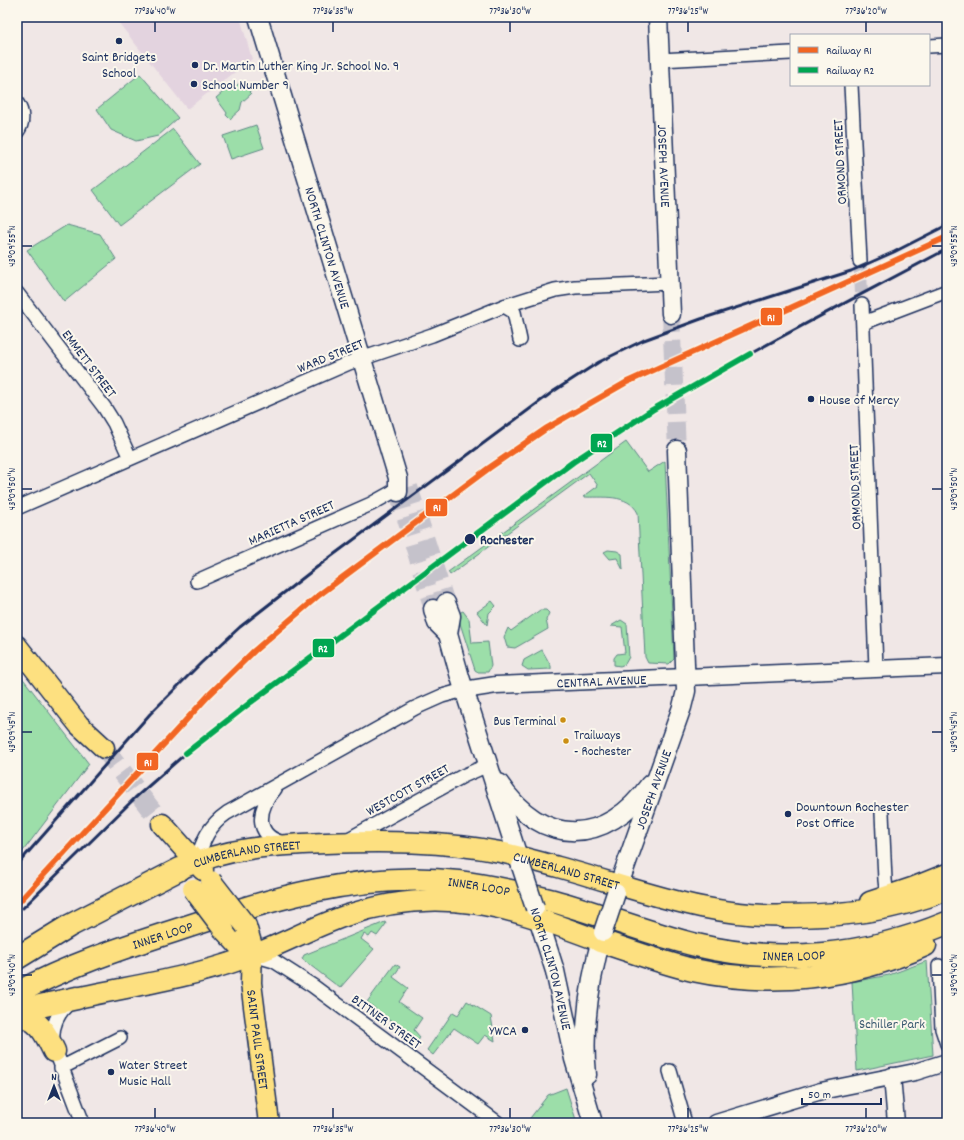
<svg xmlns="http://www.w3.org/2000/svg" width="964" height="1140" viewBox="0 0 964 1140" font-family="Dekko,sans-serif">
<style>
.built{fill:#e3d3df}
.green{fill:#9cdea9;stroke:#5c8684}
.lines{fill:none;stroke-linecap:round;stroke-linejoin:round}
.minor-tunnel{stroke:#c5c2cb;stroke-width:13;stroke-dasharray:13 6;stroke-linecap:butt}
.secondary-tunnel{stroke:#c5c2cb;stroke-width:18;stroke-dasharray:18 9;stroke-linecap:butt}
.primary-tunnel{stroke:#c5c2cb;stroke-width:20;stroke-dasharray:20 10;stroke-linecap:butt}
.minor-casing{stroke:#1b2f5e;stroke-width:16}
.tertiary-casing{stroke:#1b2f5e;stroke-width:19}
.secondary-casing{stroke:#1b2f5e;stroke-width:21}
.primary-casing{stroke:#1b2f5e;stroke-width:23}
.motorway-casing{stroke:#1b2f5e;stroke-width:25}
.minor{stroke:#fbf7ec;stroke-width:13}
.tertiary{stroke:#fbf7ec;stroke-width:16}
.secondary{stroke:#fbf7ec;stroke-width:18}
.primary{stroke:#fde080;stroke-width:20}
.motorway{stroke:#fde080;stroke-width:22}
.rail{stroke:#1b2f5e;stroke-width:3}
.secondary-bridge-casing{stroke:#1b2f5e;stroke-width:21;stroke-linecap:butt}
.primary-bridge-casing{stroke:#1b2f5e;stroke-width:23;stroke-linecap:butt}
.secondary-bridge{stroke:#fbf7ec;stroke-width:18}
.primary-bridge{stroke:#fde080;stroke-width:20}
.rail-1-casing{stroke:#fbf7ec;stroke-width:9}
.rail-2-casing{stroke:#fbf7ec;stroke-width:9}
.rail-1{stroke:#f26522;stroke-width:6}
.rail-2{stroke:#00a651;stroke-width:6}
.ticks{fill:none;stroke:#1b2f5e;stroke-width:1.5}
.poi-dot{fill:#1b2f5e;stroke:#fbf7ec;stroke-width:1.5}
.bus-dot{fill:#cb8e13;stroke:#fbf7ec;stroke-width:1.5}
.labels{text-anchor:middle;stroke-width:4;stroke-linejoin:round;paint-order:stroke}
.bus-label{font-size:13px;fill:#1b2f5e;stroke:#fbf7ec;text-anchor:end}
.poi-label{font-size:14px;fill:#1b2f5e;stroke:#fbf7ec;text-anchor:start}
.street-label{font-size:14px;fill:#1b2f5e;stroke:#fbf7ec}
.stop-label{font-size:14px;font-weight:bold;fill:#1b2f5e;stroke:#fbf7ec;text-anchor:start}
.park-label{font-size:14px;fill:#3b5b71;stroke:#fbf7ec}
.line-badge{stroke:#fbf7ec;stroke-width:1.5}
.badge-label{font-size:11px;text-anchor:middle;font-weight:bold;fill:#fff}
.neatline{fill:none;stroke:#1b2f5e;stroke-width:1.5}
.ticks-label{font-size:10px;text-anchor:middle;fill:#1b2f5e}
</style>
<rect width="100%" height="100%" fill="#f0e7e6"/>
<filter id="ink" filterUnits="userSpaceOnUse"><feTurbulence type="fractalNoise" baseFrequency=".025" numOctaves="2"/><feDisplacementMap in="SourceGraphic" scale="8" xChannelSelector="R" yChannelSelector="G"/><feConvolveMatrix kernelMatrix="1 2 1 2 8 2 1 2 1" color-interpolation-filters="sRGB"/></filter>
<g filter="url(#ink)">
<path class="built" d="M114,17H240L252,59L187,109Z"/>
<path class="green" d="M140,74L178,118L158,136L136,141L111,130L97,109Z
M241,82L244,85L246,83L251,90L249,92L251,94L242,102L240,110L230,119L226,115L227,113L216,98L229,87L232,89Z
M256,125L264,148L231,159L223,136Z
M173,129L200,164L119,225L93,190Z
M67,225L100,234L116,259L64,302L27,250Z
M626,442L648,472L665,461L674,659L669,664L648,663L645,657L638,513C628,493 602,498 583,497L598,486L589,473L450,575L448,572Z
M608,550L617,551L622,554L623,570L617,558L610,559L604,552Z
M492,601L496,606L489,613L487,625L477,612Z
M540,610H546L549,613L546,620L548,629L515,648L507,647L504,637L508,628L511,631Z
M463,611L469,619L472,643L488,642L491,666L488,672H478L475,670L457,614Z
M621,620L627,624L629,657L625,664L620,666L614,665V658L617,654L625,653L622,627L611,626Z
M542,650L551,666V669L528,670L522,666L524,660Z
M17,671L89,764L17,859Z
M385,922L386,924L377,936L372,933L369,937L364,934L361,939L374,949L340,988L302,959L304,955Z
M927,961L933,1055L857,1071L852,982L889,975Z
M395,964L400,967L393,977L408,988L399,1002L422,1018L414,1030L420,1037L417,1043L367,1002Z
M467,1001L491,1016L495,1041L485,1035L478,1044L454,1028L433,1055L427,1050L453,1012L458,1015Z
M566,1088L577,1123L527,1122L548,1095Z"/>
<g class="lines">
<path class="minor-tunnel" d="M860,261L862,305"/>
<path class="secondary-tunnel" d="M671,314L677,450
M409,487L446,603
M398,492L433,609"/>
<path class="primary-tunnel" d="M104,748L162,824"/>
<g class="minor-casing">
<path id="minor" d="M929,46L947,45
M660,60L791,53
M851,85L860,261
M17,103C23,112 24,123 17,132
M17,293L104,407L114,423L130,458
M862,305L876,668
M504,306L514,312L520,340
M863,323L947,291
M17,508L349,363L432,335L504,306L555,290L575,287L669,283
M197,581L371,504L398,489
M275,789C258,808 253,836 284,843
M882,813L885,880L887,897
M347,840L463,776L488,765
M196,862C203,841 208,826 227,813L415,708L442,696L464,690
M253,955L274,961L313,986L498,1123
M939,966L942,1029L947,1044
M72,1001C57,1012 51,1026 53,1044L83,1123
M61,1068L120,1038
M670,1071L685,1123"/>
</g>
<g class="tertiary-casing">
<g id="tertiary">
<path id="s1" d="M464,690L496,685L947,666"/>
<path d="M892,1076L896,1123"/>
<path d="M716,1123L821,1091L915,1072L947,1062"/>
</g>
</g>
<g class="secondary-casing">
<g id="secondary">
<path id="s2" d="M258,17L398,478V492"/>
<path id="s3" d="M658,17L671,314"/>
<path d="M446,603L451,616L448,634L460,677L521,866"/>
<path d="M433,609L437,623L448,634"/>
<path d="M499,783C542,848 606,846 650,784"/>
<path id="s4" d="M616,893L682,707L686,691L677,450"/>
<path id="s5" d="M535,908L555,971L574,1059L593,1123"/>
<path d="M587,1075C582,1027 590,978 603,932"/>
</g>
</g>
<g class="primary-casing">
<g id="primary">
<path d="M17,646L79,725L104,748"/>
<path d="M162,824L203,870"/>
<path id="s6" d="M180,869C227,847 275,845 326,843C383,841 443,841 500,852C519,856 539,862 558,867C641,890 712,920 800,915"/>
<path d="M870,902L912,888L947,874"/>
<path id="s7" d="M246,926L252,946L251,983L269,1123"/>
<path d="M224,930L237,944L252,955"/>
<path d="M77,998C131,986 189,978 242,959C277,947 310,928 345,916C441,883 510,907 600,941"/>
</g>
</g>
<g class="motorway-casing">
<g id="motorway">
<path d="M783,916C842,916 892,911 947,889"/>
<path d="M600,941C631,951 662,963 693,970C772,987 852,978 925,945"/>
<path d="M17,958L69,926L180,869"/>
<path id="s8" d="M17,993C67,966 121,948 174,931C265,901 360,870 458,882C490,886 521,893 553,901C601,914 647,933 696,945C780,965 867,956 947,923"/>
<path d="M17,1011L77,998"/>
<path d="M17,1015C38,1017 46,1034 54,1051"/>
</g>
</g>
<use href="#minor" class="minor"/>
<use href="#tertiary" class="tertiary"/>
<use href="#secondary" class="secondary"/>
<use href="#primary" class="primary"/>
<use href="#motorway" class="motorway"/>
<path class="rail" d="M111,802L210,694L278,628L346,574L535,436L600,396L642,374L879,268
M17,865L150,714L201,663L240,627L321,564L554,391L599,362L644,340L701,319L851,271L894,252L947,225
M23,908L135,798L201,740L573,462C691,380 820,317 947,249"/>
<g class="secondary-bridge-casing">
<path id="secondary-bridge" d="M521,866L535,908
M603,932L616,893"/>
</g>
<g class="primary-bridge-casing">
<path id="primary-bridge" d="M211,881L246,926
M193,889L224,930"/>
</g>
<use href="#secondary-bridge" class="secondary-bridge"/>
<use href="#primary-bridge" class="primary-bridge"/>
<g class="rail-1-casing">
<path id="rail-1" d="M17,904L210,694L254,651L319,595L489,468L547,428L627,382L947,237"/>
</g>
<g class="rail-2-casing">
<path id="rail-2" d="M186,753L251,702L573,462L652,410L750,354"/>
</g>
<use href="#rail-1" class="rail-1"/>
<use href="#rail-2" class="rail-2"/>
</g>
</g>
<path class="ticks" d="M155,22V32M333,22V32M510,22V32M688,22V32M866,22V32M22,246H32M932,246H942M22,489H32M932,489H942M22,732H32M932,732H942M22,975H32M932,975H942M155,1108V1118M333,1108V1118M510,1108V1118M688,1108V1118M866,1108V1118"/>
<g class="poi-dot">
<circle cx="119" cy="41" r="4"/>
<circle cx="195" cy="65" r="4"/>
<circle cx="194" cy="84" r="4"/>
<circle cx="811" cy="399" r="4"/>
<circle cx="470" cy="539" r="6"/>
<circle cx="788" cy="814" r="4"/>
<circle cx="525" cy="1030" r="4"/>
<circle cx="111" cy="1072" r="4"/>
</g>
<g class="bus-dot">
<circle cx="563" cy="720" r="3.5"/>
<circle cx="566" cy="741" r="3.5"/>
</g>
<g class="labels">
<g class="bus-label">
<text x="556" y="725">Bus Terminal</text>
<text x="574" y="739" text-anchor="start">Trailways<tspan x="574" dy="16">- Rochester</tspan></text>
</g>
<g class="poi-label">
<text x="119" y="61" text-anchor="middle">Saint Bridgets<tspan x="119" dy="16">School</tspan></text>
<text x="203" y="70">Dr. Martin Luther King Jr. School No. 9</text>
<text x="202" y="89">School Number 9</text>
<text x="819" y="404">House of Mercy</text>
<text x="796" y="811">Downtown Rochester<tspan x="796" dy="16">Post Office</tspan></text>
<text x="517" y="1035" text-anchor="end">YWCA</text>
<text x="119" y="1069">Water Street<tspan x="119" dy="16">Music Hall</tspan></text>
</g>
<g class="street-label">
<text transform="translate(839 162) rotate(-93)" y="5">ORMOND STREET</text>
<text dy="5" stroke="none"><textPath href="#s3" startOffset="149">JOSEPH AVENUE</textPath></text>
<text dy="5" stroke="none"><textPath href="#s2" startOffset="241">NORTH CLINTON AVENUE</textPath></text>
<text transform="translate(330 355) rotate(-22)" y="5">WARD STREET</text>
<text transform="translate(90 363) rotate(53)" y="5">EMMETT STREET</text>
<text transform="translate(854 487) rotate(-92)" y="5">ORMOND STREET</text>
<text transform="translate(291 522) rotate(-24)" y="5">MARIETTA STREET</text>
<text dy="5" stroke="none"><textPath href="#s1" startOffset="138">CENTRAL AVENUE</textPath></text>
<text transform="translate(407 789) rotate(-29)" y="5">WESTCOTT STREET</text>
<text dy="5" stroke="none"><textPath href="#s4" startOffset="110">JOSEPH AVENUE</textPath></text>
<text dy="5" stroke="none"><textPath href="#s6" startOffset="69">CUMBERLAND STREET</textPath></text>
<text dy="5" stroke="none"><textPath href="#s6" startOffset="393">CUMBERLAND STREET</textPath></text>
<text dy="5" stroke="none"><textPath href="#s8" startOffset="481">INNER LOOP</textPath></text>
<text dy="5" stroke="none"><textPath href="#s8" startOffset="157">INNER LOOP</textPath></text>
<text dy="5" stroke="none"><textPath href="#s8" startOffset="805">INNER LOOP</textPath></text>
<text dy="5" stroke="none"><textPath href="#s5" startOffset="63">NORTH CLINTON AVENUE</textPath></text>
<text transform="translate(387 1021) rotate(36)" y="5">BITTNER STREET</text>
<text dy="5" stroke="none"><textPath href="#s7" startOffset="115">SAINT PAUL STREET</textPath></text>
</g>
<g class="stop-label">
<text x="480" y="544">Rochester</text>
</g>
<g class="park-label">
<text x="892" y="1028">Schiller Park</text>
</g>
</g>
<g class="line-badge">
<rect x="760" y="307" width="23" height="19" rx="4" fill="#f26522"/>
<rect x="590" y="433" width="23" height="20" rx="4" fill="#00a651"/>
<rect x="425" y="498" width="23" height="19" rx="4" fill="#f26522"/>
<rect x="312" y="638" width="23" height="20" rx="4" fill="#00a651"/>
<rect x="136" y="752" width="23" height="19" rx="4" fill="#f26522"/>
</g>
<g class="badge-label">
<text x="771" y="321">R1</text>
<text x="602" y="447">R2</text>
<text x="437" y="511">R1</text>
<text x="323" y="652">R2</text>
<text x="148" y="766">R1</text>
</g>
<rect width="964" height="1140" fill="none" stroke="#fbf7ec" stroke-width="44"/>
<rect x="790" y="34" width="140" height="52" fill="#fbf7ec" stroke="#a1a7b3"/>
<rect x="798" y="47" width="20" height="6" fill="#f26522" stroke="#a1a7b3"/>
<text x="826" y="54" font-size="12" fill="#1b2f5e">Railway R1</text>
<rect x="798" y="67" width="20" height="6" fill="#00a651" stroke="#a1a7b3"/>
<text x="826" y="74" font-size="12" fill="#1b2f5e">Railway R2</text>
<g transform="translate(54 1086)" stroke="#fbf7ec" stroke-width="3" paint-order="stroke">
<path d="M0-3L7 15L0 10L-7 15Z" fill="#1b2f5e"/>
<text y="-6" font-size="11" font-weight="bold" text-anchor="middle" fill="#1b2f5e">N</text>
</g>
<path d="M802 1098v6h79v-6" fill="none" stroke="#1b2f5e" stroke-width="2"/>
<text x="808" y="1098" font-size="12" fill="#1b2f5e" stroke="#fbf7ec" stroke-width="3" paint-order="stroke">50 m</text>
<rect x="22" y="22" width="920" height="1096" class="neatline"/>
<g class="ticks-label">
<text x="155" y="14">77°36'40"W</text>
<text x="333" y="14">77°36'35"W</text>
<text x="510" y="14">77°36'30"W</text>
<text x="688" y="14">77°36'25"W</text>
<text x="866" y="14">77°36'20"W</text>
<text transform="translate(11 246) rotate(-90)" y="4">43°09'55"N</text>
<text transform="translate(953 246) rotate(-90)" y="4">43°09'55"N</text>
<text transform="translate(11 489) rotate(-90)" y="4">43°09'50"N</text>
<text transform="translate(953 489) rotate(-90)" y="4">43°09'50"N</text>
<text transform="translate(11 732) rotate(-90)" y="4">43°09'45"N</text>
<text transform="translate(953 732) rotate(-90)" y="4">43°09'45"N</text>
<text transform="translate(11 975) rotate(-90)" y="4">43°09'40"N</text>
<text transform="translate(953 975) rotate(-90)" y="4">43°09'40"N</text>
<text x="155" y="1132">77°36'40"W</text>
<text x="333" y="1132">77°36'35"W</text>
<text x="510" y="1132">77°36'30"W</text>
<text x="688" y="1132">77°36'25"W</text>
<text x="866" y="1132">77°36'20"W</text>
</g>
</svg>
